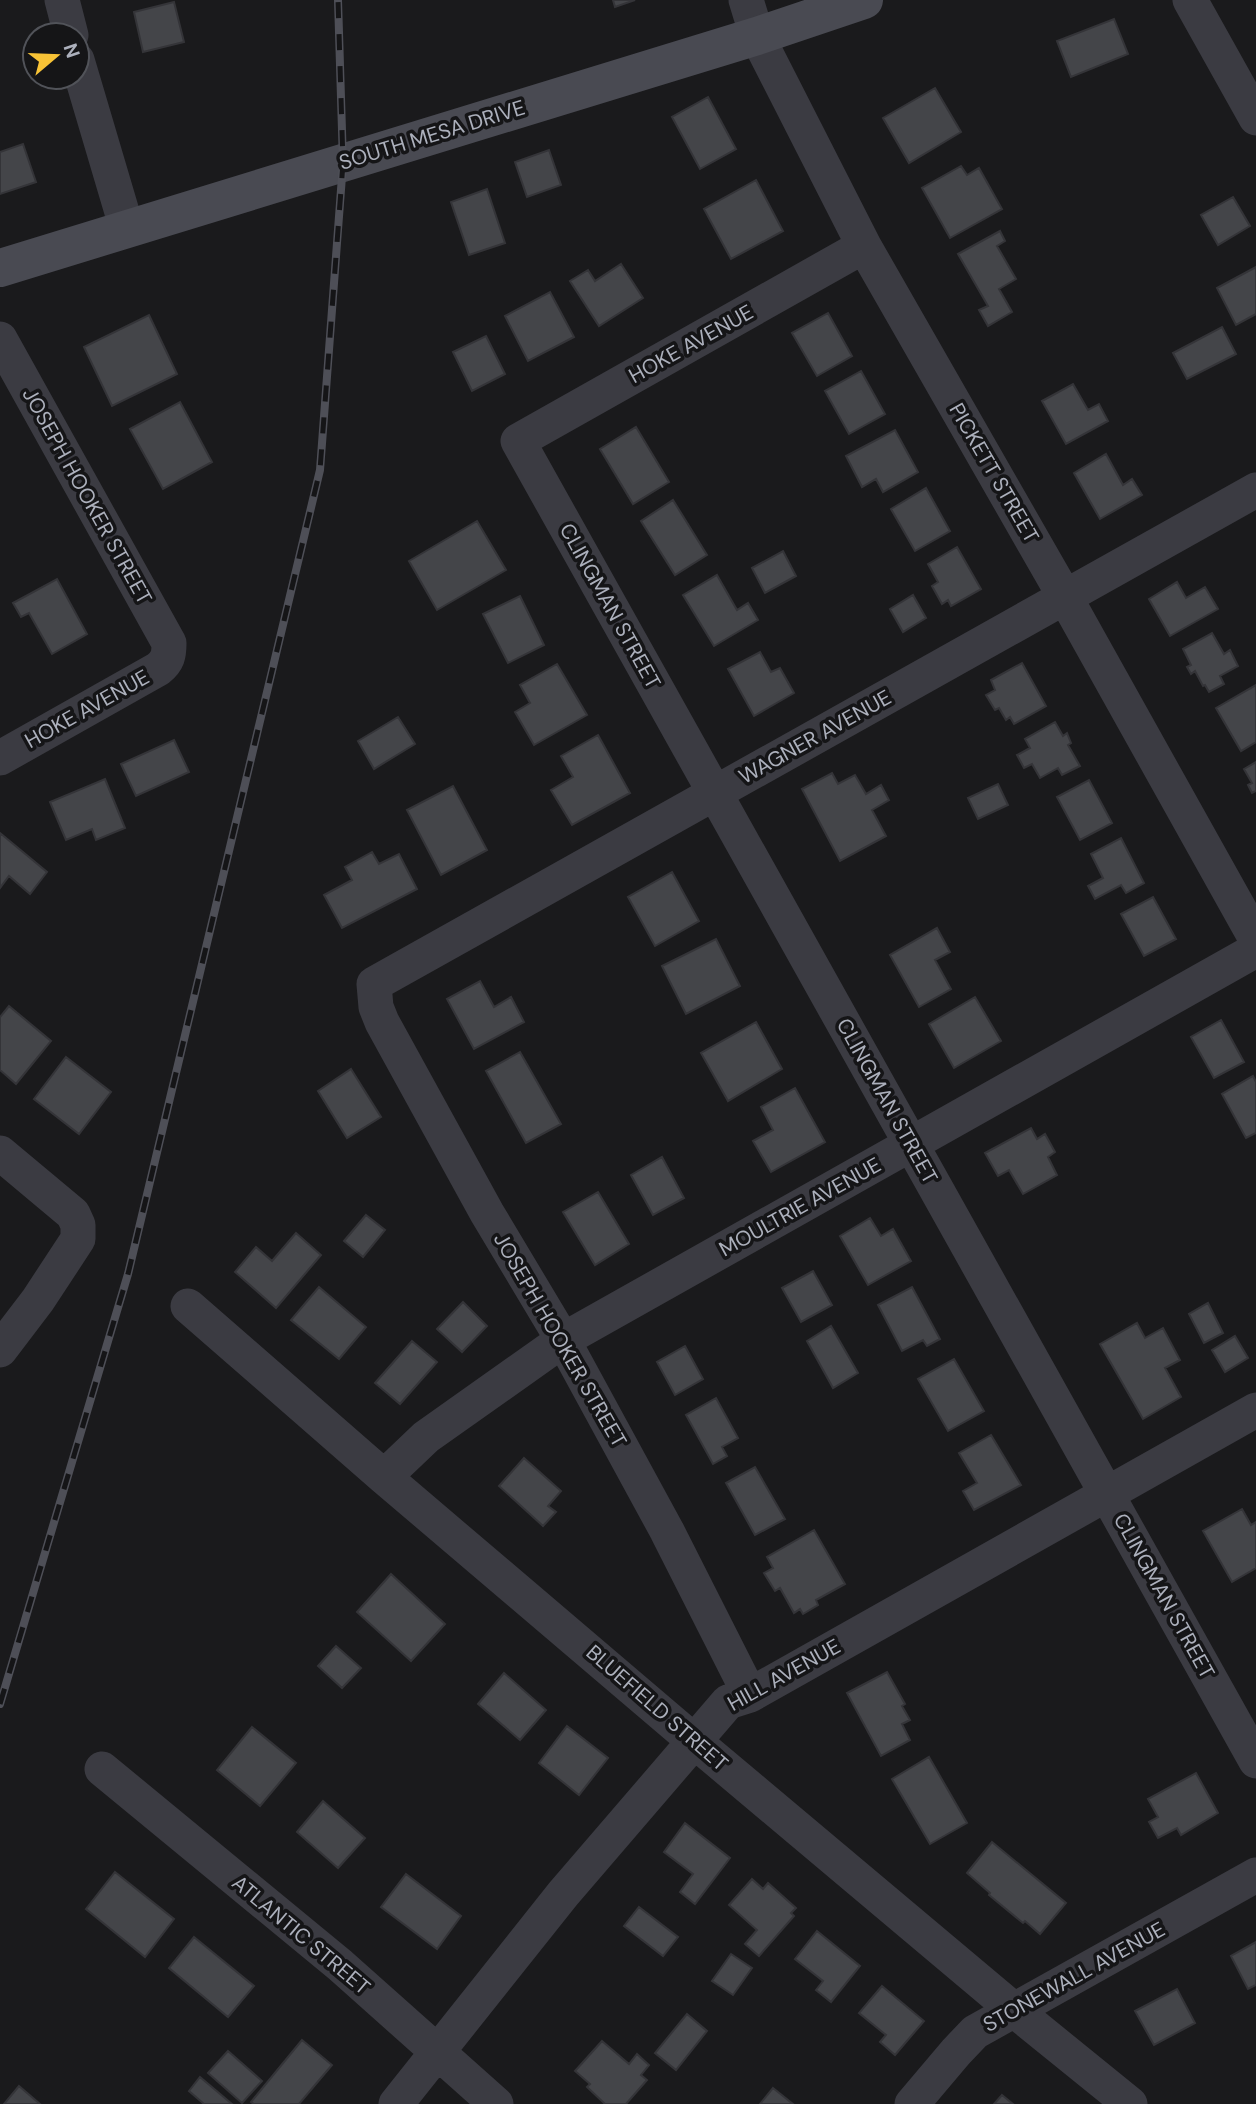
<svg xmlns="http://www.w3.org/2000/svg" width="1256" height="2104" viewBox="0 0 1256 2104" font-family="'DM Sans',sans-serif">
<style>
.building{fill:#444549;stroke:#343438;stroke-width:2}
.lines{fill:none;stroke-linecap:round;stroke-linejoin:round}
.street{stroke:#3b3b42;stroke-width:35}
.secondary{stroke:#494a52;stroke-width:38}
.rail-casing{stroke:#4e4f57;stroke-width:8}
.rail{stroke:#151517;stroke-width:5;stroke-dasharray:16;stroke-linecap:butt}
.labels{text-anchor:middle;stroke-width:7;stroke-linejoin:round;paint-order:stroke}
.street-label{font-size:21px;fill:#acb0bc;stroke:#151517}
</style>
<rect width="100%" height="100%" fill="#1a1a1c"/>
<path class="building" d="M613,0H635L615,7Z
M174,2L184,42L143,52L134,12Z
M1114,19L1128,54L1071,77L1057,41Z
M935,88L961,132L909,163L883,118Z
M708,97L736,149L700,169L672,117Z
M23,144L36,182L0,194V152Z
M549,150L561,185L527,197L515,162Z
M961,166L967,175L979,168L1002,209L950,238L922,188Z
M756,180L783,231L731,259L704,209Z
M487,189L505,243L469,255L451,202Z
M1233,197L1250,226L1218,245L1201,215Z
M1000,231L1005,241L997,246L1016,279L999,289L1012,312L988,326L979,310L988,306L958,254Z
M621,264L643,298L599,326L570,281L588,270L595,281Z
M1256,267V314L1236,325L1217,288Z
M550,292L574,337L528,361L505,316Z
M828,313L852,356L817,376L792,333Z
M149,315L177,374L112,406L84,347Z
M1222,327L1236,354L1187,379L1173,353Z
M486,336L505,374L472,391L453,352Z
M861,371L885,414L849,434L825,391Z
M1073,384L1088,410L1099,404L1108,421L1066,444L1042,401Z
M180,402L212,462L163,489L130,429Z
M636,427L669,482L633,504L600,449Z
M895,430L918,472L883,492L876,479L862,487L846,456Z
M1106,454L1123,485L1132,479L1142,495L1100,519L1074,473Z
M926,488L950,531L915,551L891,509Z
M673,500L707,555L675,575L641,521Z
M477,521L506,570L437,610L409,561Z
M957,547L981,589L951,606L948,600L942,604L932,586L938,582L928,564Z
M783,551L796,576L765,593L752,568Z
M717,575L737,610L748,603L758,620L714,646L683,595Z
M57,579L87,634L52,654L29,613L21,617L13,603Z
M1177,582L1186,598L1205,587L1218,609L1170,636L1149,599Z
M913,595L926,618L903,632L890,609Z
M520,596L544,645L508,663L483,614Z
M1212,633L1224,654L1230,650L1238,666L1220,676L1224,684L1209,692L1205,685L1203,686L1195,671L1191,674L1187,667L1191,665L1183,649Z
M760,652L771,672L780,668L794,693L754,716L728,669Z
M1022,663L1046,706L1014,724L1010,717L1006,720L999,708L995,710L986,695L995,690L991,680Z
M557,664L587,715L534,745L515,712L530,703L520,685Z
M1256,685V742L1241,751L1216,708Z
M398,717L415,744L374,769L358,741Z
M1055,722L1063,736L1067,733L1071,743L1068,745L1080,766L1062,775L1058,768L1040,778L1032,764L1024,768L1017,755L1030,748L1025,739Z
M598,735L630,793L572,825L551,790L573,777L561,756Z
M174,740L189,772L136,796L121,764Z
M1256,762V791L1252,793L1248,785L1252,783L1244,769Z
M832,773L838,784L855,775L866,794L881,785L889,800L872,810L886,836L840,861L802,789Z
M105,779L125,828L96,840L92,829L66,840L50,802Z
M1089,780L1112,823L1080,840L1057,797Z
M998,784L1008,805L978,819L968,798Z
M453,786L487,850L441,875L407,810Z
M0,833L47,872L30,894L9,876L0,888Z
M1121,838L1144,883L1126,893L1121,885L1095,899L1088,886L1103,878L1091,854Z
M372,852L379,864L399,854L417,889L342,928L324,895L352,880L345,867Z
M672,872L699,921L655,946L628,897Z
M1153,897L1176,939L1144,956L1121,914Z
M937,928L950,952L935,960L951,989L919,1007L890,955Z
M716,939L740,986L686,1014L662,966Z
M480,981L494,1007L511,997L524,1022L474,1049L447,999Z
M975,997L1001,1041L954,1068L929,1024Z
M9,1006L51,1041L16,1084L0,1070V1017Z
M1221,1020L1244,1062L1214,1078L1191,1037Z
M756,1022L782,1069L728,1101L701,1053Z
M520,1052L561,1124L526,1143L486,1071Z
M66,1057L111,1092L79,1134L34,1099Z
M351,1069L381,1117L347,1138L318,1091Z
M1253,1076L1256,1082V1133L1246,1138L1222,1094Z
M795,1088L825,1142L771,1172L753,1141L773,1130L761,1107Z
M1031,1128L1037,1139L1045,1134L1055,1152L1048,1157L1057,1175L1023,1194L1009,1170L998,1176L985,1153Z
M662,1157L684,1198L653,1215L631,1175Z
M598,1192L629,1244L595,1265L563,1212Z
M366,1215L385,1230L363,1257L344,1241Z
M870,1218L881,1236L893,1229L911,1261L868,1285L840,1236Z
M296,1233L321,1255L276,1308L235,1272L256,1247L272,1261Z
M813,1271L832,1305L801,1322L782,1288Z
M319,1287L366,1327L339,1359L291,1320Z
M912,1287L940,1339L927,1346L923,1340L902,1351L878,1305Z
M463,1302L487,1326L462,1352L437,1329Z
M1208,1303L1223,1333L1204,1343L1189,1314Z
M1137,1323L1145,1338L1163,1328L1180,1360L1165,1368L1181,1397L1143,1419L1100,1344Z
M831,1326L858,1373L833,1388L807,1341Z
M1235,1336L1248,1358L1225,1372L1212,1350Z
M412,1341L437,1362L400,1404L375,1383Z
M685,1346L703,1379L675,1395L657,1362Z
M954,1359L984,1411L948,1431L918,1379Z
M716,1398L738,1438L722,1447L727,1456L713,1464L686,1415Z
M991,1435L1021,1485L974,1510L963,1491L977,1483L959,1453Z
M524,1458L561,1491L548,1506L556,1512L543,1526L499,1486Z
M755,1467L785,1519L755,1535L726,1483Z
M1242,1509L1251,1525L1256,1522V1568L1232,1582L1203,1531Z
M814,1530L845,1584L816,1600L818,1605L803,1614L800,1609L794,1613L780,1588L775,1591L764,1573L773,1568L767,1557Z
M391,1574L445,1624L411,1661L357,1612Z
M336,1646L361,1668L342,1688L318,1666Z
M887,1672L905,1704L902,1706L910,1720L902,1724L910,1740L881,1756L847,1693Z
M504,1673L546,1710L520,1740L478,1704Z
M567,1726L608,1758L579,1795L539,1763Z
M252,1727L296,1763L260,1806L217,1770Z
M929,1757L967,1823L930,1844L892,1779Z
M1196,1773L1218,1813L1181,1835L1177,1828L1158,1838L1149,1822L1158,1817L1148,1799Z
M323,1801L365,1838L338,1868L297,1832Z
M685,1823L730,1858L695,1904L680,1892L693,1874L664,1852Z
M992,1842L1066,1903L1040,1934L1025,1921L1023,1923L989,1895L990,1893L967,1873Z
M115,1872L174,1919L145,1957L86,1909Z
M406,1874L461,1916L437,1949L381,1907Z
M752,1879L763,1889L768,1883L796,1908L791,1913L794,1916L759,1956L745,1944L757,1930L729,1905Z
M639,1907L678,1937L663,1956L624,1926Z
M817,1931L860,1966L831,2002L816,1990L823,1981L795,1959Z
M194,1937L254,1986L228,2017L169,1968Z
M1256,1942V1985L1248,1989L1231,1956Z
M731,1954L752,1968L733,1995L712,1981Z
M882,1986L924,2021L895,2055L880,2042L886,2035L859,2013Z
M1177,1989L1195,2023L1154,2045L1135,2011Z
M687,2014L707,2031L676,2070L655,2053Z
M302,2040L332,2065L299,2104H254L251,2102Z
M602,2041L629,2064L637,2054L649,2065L641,2075L647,2080L626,2104H605L587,2087L590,2084L575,2071Z
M228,2051L262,2081L242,2103L208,2073Z
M200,2077L232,2104H204L189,2091Z
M19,2086L40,2104H4Z
M773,2088L793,2104H760Z
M1002,2095L1013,2104H994Z"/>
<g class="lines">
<path class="street" d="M62,0L71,35
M746,0L757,36L864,246L1065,597L1256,939
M1190,0L1256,118
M77,60L127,229
M864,246L518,441L1256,1761
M0,339L169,643C169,655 168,661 158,669L0,758
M0,1153L73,1214L78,1225V1239L38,1300L0,1350
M188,1306L384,1477L694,1741L1014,2010L1130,2104
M384,1477L426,1437L563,1340L1256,950
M750,1695L667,1531L563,1340L487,1213L382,1022L376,1007L374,984L1256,490
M102,1769L340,1965L496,2104
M396,2104L563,1894L728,1702L750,1695L1256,1410
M912,2104L956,2052L975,2032L1256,1875"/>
<path class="secondary" d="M0,268L757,36L864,0"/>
<g class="rail-casing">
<path id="rail" d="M0,1704L128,1274L320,470L343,163L338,0"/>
</g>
<use href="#rail" class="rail"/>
</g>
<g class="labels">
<g class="street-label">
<text transform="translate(432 135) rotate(-17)" y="7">SOUTH MESA DRIVE</text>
<text transform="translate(691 344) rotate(-29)" y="7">HOKE AVENUE</text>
<text transform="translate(994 473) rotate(60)" y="7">PICKETT STREET</text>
<text transform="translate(87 496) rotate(61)" y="7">JOSEPH HOOKER STREET</text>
<text transform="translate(610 606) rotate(61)" y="7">CLINGMAN STREET</text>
<text transform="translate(87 709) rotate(-29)" y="7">HOKE AVENUE</text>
<text transform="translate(815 737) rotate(-29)" y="7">WAGNER AVENUE</text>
<text transform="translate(887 1101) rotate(61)" y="7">CLINGMAN STREET</text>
<text transform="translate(800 1207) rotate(-29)" y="7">MOULTRIE AVENUE</text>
<text transform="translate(560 1340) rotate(60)" y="7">JOSEPH HOOKER STREET</text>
<text transform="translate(1164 1596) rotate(61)" y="7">CLINGMAN STREET</text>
<text transform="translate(784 1675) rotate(-29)" y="7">HILL AVENUE</text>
<text transform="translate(657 1708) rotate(41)" y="7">BLUEFIELD STREET</text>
<text transform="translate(301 1935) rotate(40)" y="7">ATLANTIC STREET</text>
<text transform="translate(1074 1977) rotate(-29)" y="7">STONEWALL AVENUE</text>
</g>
</g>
<g transform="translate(56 56) rotate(71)"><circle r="33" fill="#151517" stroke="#515359" stroke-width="2"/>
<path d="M0-5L12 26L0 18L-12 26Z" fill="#f8c336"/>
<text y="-10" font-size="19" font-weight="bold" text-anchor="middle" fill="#acb0bc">N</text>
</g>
</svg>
